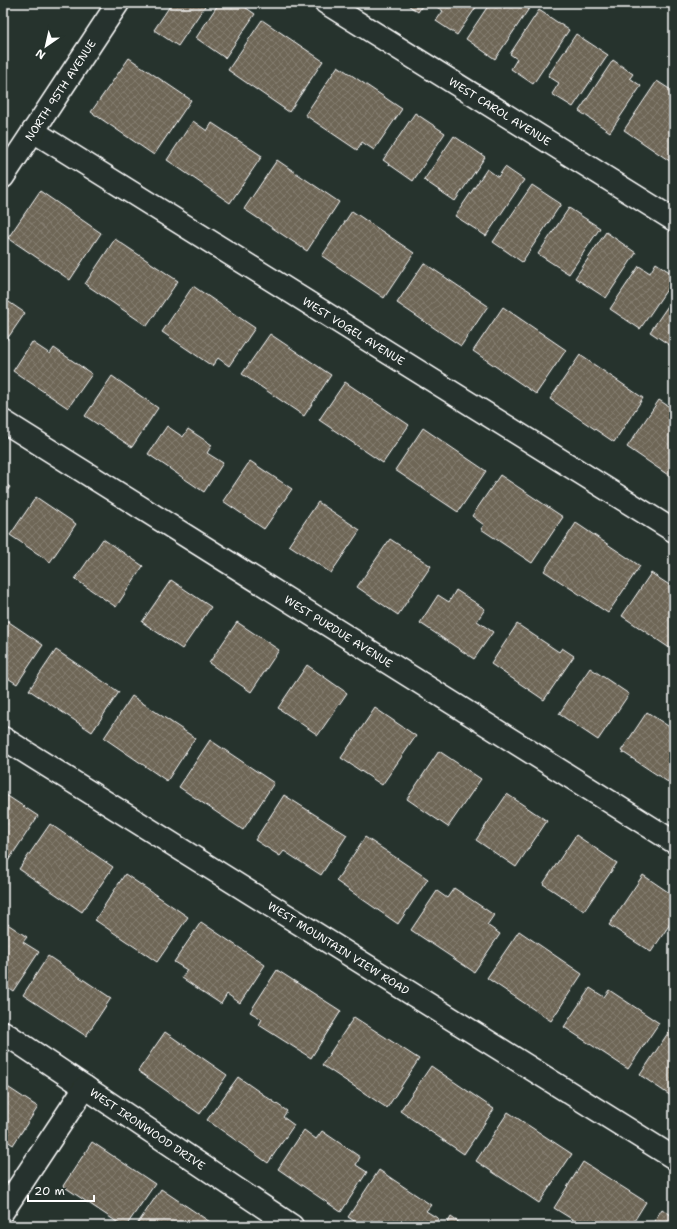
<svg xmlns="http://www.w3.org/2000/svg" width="677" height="1229" viewBox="0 0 677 1229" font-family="'Shantell Sans',sans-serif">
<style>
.building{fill:url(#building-cross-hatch);stroke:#fff}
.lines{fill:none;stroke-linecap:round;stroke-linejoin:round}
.minor-casing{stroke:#fff;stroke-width:25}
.minor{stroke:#26332d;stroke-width:22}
.labels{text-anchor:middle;stroke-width:3;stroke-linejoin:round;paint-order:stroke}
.street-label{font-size:11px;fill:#fff;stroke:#26332d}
</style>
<defs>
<pattern id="building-cross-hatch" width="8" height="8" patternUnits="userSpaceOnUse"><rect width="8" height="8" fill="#6e6657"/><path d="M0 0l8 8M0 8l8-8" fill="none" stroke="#847d70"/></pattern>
</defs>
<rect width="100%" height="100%" fill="#26332d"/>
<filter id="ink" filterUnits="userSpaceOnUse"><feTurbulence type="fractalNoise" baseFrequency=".025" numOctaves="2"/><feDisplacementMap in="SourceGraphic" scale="8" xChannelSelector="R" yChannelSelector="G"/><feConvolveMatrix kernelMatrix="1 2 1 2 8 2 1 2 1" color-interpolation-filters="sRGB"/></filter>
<g filter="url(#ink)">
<path class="building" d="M172,3H207L178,46L154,30Z
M219,3H239L255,14L225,58L196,38Z
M405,3H424L418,12Z
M435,3H479L457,35L436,21L443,11L434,5Z
M490,3H524L530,7L495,59L466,39Z
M539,10L569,30L533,84L511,69L517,59L510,54Z
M262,20L323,61L289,112L228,70Z
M576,34L608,55L573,107L552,94L559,83L548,76Z
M129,58L191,100L154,155L91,112Z
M613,60L633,74L630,78L641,86L610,132L579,111Z
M338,66L402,109L374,150L362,142L357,150L305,115Z
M657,81L674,92V164L624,130Z
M415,113L445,133L413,181L383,160Z
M193,121L207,131L212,123L262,156L230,203L167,160Z
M454,136L485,157L455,201L424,180Z
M277,160L339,202L307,251L244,209Z
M505,167L524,180L486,236L455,216L487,169L498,177Z
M532,185L561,204L522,262L493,242Z
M40,191L101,233L70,280L8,238Z
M569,208L600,228L569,274L538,254Z
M352,211L414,253L384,298L322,256Z
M606,232L636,253L606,298L575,278Z
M115,239L178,281L147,326L85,284Z
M424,263L488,306L461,346L397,303Z
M656,263L674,275V279L640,329L610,309L639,266L650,273Z
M193,286L255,328L229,366L218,358L212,366L162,332Z
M674,297V348L650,332Z
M3,298L25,313L3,345Z
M503,307L566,350L536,394L473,351Z
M270,334L331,375L304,416L242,374Z
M32,342L50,354L54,348L92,374L68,408L13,371Z
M580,355L643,398L614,442L550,399Z
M112,376L158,408L132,447L85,416Z
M345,382L409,425L383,463L319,420Z
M659,400L674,410V479L627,447Z
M167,426L183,437L188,429L212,445L207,453L223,463L204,492L148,454Z
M423,428L486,471L458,512L395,470Z
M250,461L292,489L264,529L223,501Z
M500,475L563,517L532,563L481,529L484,525L472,516Z
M3,482L10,487L3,497Z
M36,497L76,524L50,562L10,535Z
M318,502L360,530L331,573L289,545Z
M576,523L640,566L608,613L544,571Z
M103,539L143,566L116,607L75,579Z
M390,539L431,566L398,615L357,587Z
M651,573L674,588V651L622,616Z
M171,580L211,607L182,649L142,622Z
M456,590L485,609L477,621L493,632L474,659L420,623L438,595L449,602Z
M3,618L43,645L17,684L3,675Z
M237,622L279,650L251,692L209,663Z
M517,624L559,652L562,648L574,656L544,700L491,664Z
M56,650L119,692L92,732L29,690Z
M307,665L347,693L318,735L278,708Z
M590,668L629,694L598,740L559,714Z
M132,696L195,738L167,781L104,738Z
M375,708L416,736L382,785L341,758Z
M647,712L674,730V786L621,751Z
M210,740L274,783L243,830L179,787Z
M439,751L481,779L448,827L407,799Z
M3,793L38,816L4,867L3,866Z
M507,794L547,821L516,867L476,840Z
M284,795L347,835L321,875L284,851L280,856L255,840Z
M50,824L113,867L82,912L19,869Z
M576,835L617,863L584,911L543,884Z
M365,837L428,879L398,924L336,881Z
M125,874L188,917L157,962L95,920Z
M643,875L674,896V918L651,952L609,925Z
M454,888L494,915L487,925L500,934L474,972L411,930L437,891L447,898Z
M3,921L27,937L23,942L39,952L13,991L3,984Z
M201,922L265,965L240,1003L227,994L221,1004L182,978L187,970L174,962Z
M519,931L582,974L551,1021L487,978Z
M48,956L111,998L86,1036L23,995Z
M277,970L341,1011L311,1058L259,1025L262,1019L250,1012Z
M590,988L604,997L609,990L659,1023L628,1069L564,1027Z
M354,1017L419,1059L387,1108L322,1065Z
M672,1027L674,1028V1098L640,1075Z
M165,1032L227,1075L200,1114L138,1071Z
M431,1066L494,1109L464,1154L400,1111Z
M238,1077L287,1111L283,1117L294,1125L268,1163L207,1120Z
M3,1084L38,1107L13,1145L3,1138Z
M508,1112L572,1154L539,1203L476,1161Z
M304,1130L316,1139L322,1131L360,1157L356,1165L367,1172L341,1212L278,1169Z
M92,1142L155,1184L126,1226H123L63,1186Z
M583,1162L646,1202L631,1226H583L554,1208Z
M379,1170L431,1205L426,1211L439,1219L434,1226H362L348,1217Z
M161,1189L216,1226H136Z
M662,1209L674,1217V1226H651Z
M451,1217L464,1226H446Z"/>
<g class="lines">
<g class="minor-casing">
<g id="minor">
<path id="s1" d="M326,3L674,220"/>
<path id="s2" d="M33,131L674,531"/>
<path id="s3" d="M3,177L118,3"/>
<path id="s4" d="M3,421L674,842"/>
<path id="s5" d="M3,738L674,1158"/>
<path id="s6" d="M3,1032L292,1226"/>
<path d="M3,1211L85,1087"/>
</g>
</g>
<use href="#minor" class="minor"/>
</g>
</g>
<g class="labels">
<g class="street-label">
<text dy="4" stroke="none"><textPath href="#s3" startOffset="104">NORTH 95TH AVENUE</textPath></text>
<text dy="4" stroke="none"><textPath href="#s1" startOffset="205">WEST CAROL AVENUE</textPath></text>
<text dy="4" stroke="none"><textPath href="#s2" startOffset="378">WEST VOGEL AVENUE</textPath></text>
<text dy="4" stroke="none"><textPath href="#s4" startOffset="396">WEST PURDUE AVENUE</textPath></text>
<text dy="4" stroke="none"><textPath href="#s5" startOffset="396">WEST MOUNTAIN VIEW ROAD</textPath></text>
<text dy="4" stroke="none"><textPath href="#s6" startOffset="174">WEST IRONWOOD DRIVE</textPath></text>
</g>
</g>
<rect width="677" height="1229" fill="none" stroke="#26332d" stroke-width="16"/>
<rect x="8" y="8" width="661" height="1213" fill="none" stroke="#fff" stroke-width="1.5" filter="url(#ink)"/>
<g transform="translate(46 46) rotate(214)" stroke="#26332d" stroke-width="3" paint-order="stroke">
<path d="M0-3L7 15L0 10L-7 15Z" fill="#ffffff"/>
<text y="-6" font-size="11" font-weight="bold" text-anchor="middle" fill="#ffffff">N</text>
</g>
<path d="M28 1195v6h66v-6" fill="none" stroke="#ffffff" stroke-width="2"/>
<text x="34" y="1195" font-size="12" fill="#ffffff" stroke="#26332d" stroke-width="3" paint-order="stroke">20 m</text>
</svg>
